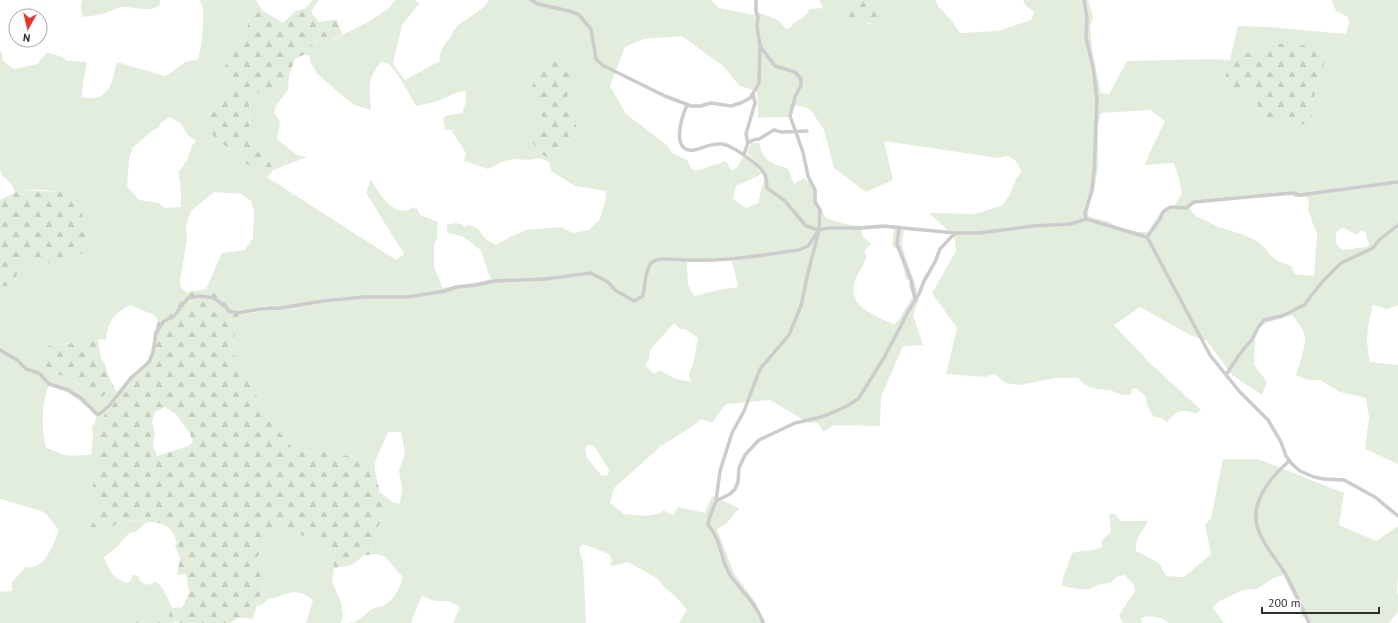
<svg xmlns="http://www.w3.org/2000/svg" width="1398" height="623" viewBox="0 0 1398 623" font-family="'PT Sans',sans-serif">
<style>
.grass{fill:#e3eddd;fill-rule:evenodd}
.forest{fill:url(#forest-firs);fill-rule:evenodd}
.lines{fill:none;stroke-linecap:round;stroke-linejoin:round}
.street{stroke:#ccc;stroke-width:3.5}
</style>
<defs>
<pattern id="forest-firs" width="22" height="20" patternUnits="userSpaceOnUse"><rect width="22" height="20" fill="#e3eddd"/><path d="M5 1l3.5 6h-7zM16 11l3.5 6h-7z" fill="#c3ccbe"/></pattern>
</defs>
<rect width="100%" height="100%" fill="#fff"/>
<path class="grass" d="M83,0H160V5C148,15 131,4 117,8C114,9 111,11 108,12C100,15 91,16 83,17C81,11 79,5 83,0Z
M200,0H256L262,10L249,18L246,36L228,53V57L224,69C228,74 229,77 229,84C228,100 218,107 206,116L229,149L237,152L242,161L396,260L404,254L366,193L371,179C379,194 395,220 414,207L417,209L420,215L438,222L437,238L434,245V267L443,288L474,283L492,279L489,275L481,250C476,247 473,244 468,240C462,236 455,234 447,233V225C454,223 460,222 465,227L468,225C480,228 477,228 484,237C487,240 492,243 496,245L510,237L526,230L561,227L573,233L589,230L600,219L605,202L606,191L575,186L551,171L549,162L540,158L529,160L516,159L505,161L488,169L464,161L466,153L451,130L448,129L445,131L443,119L445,116L462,113L466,102V91C458,91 454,94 447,97C438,102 426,104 416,106C411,97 395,67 387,63C385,62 383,62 381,62C366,80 370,89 371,110L355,105L345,98L316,73L309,58L312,42L330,41L368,22L389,8L395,0H414L420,3L402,25L393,64L405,80L440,61L439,56L444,45L452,35L453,31L457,26L484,7L489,0H711L719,8L754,15L758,12C764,16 773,16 780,22C782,24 783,27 786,29L791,27L792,24L804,17L810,9L823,8L819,0H859L851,3L860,20L869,24L884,13L874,0H936L937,5L951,20L960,33L998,31L1031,20L1034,12L1026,6L1023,0H1088L1093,17L1090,26L1092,49L1101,93L1109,94L1127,61L1208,59L1230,60L1238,26L1270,27L1346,34L1349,22L1348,17L1336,11L1332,0H1398V305L1387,309L1373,305C1367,329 1365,338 1370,362L1398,365V464L1365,449L1369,417L1366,398L1340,392L1320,380H1308L1296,375C1299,364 1309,341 1303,331C1300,325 1296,320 1292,315L1266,323L1259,329L1255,339L1254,365L1267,382L1262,395L1232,375L1207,341L1190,335L1140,307L1114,325L1150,363L1201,410L1195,414C1181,407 1176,412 1167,422L1162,418L1154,417L1147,406L1146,397L1136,388L1132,389L1131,395H1122L1110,390L1096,389L1085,385L1078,378H1055L1020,385L1006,383L994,374L985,377L946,374L957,328L932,293L956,251L954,236L929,213L975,214L1003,205L1010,194L1016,179L1022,172L1015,160L1008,156L998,158L884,141L893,180L866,192L834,168L824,130L810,109L796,105L788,117L758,118L757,91L740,86L723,66L682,36L644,39L625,47L610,86L626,114L668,146L672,153L687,160L691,168L696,171L726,161L732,171L738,166L743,156L755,166L762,174L736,186L733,199L746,208L758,203L766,172L747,153L751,143H759C764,162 771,163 788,169L794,184L804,178L814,185L817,191L816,201L826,218L845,224L861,226L894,225L904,231L902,244L904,253L915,283L919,300L913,315L923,345L903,346L881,397L880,426L834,425L823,432L818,423H809L770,400L726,404L712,423L701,419L693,426L661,446L614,488L610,503L624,514L647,516L661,513L663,510L673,515L678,507L705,513L712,496L739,508L727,523L717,529L734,573L754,600L766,623H679L687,610L676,597L663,586L658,579L628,562L614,566L610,565L612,560L609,554L583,544L579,549L583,562L586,623H453L459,609V606L448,601H435L422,596C417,605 415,614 411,623H348C357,622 363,617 369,611C373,608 379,607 384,605C394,601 400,586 403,577C400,574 397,571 394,567C386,558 386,555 372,554C372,533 382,520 392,502L400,504L402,488L399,471L405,454L401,432H388L375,462L326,451L317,454L292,447L271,422L232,351L238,316L260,311L296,309L299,304L267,306L236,310L227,305L219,296L208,292L206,289L222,253L245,250L253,238L254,212L251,201L242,194L214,192L191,211L186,227L187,240L180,280L181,288L187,292L169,316L158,320L154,315L130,305C114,314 108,321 106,340L102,339L48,346L47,372L67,377L86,388L94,403L114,387L119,396L104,415L96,445L97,465L92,490L107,505L96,536C112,524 126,517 147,522L135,532L128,534L118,546L104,557C110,572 112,577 127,583L131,581L132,575L138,576L140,580L146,585L156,582C165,588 167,599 172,608L170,611V617L162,618L157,621H135L134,623H0V592L12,591V582L26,567C45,570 53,545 59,530L46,514L41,511L0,499V286H14L18,269L24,256L56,265L79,207L72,195C56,191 29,186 15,193L13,186L2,175L0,170V51L2,53L3,61L14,69L38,64C40,59 43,58 46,53H50L62,57L67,61L87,62L83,83L82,97C101,102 109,93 114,74C115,70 115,66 117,62L165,76C177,71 183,59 197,60C202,53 204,19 203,9C203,6 201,3 200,0ZM1273,43L1320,75L1311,85L1316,89L1314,98L1311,125L1260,112L1252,88L1230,60ZM570,85L564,108L574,119L558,147L546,157L540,154L529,137L541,119L544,105L530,100ZM1150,110L1165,121L1149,154L1145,165L1174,163L1179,179L1182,194L1174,206C1159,208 1156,220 1148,232H1139L1121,229L1109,222L1088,216L1089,204L1094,192L1098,167V126L1101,113ZM169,117L180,123L188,135L196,141L192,146L187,160L178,173C182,183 180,195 181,207L165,208L159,203L139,200L127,186L129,159L133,147L152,131L158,128L161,123ZM1291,195L1296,197H1306L1309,201L1308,210L1317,235L1314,276L1295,274L1291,266L1278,261L1270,255L1266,249L1257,241L1244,235L1216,226L1205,220L1197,217L1192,212L1190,208L1195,203ZM889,228L894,229L892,245C902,251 903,268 906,279L910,281L909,287L913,296L898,321L893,325L892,323L888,322C869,312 846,305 856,278C859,271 865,264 867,256L864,252L871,244L863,237L861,230ZM1342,228C1348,229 1352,234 1358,234L1360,230L1365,232L1369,244L1367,247L1342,250L1336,243V232ZM732,261L738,287L718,290L694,296L688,285L687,262ZM674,323L680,329H685L698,338L693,364L689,375L691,382L676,379L659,370L654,374L645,365L649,359L650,350ZM48,386C69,389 82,403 97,417L92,428L93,434L91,455C82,455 70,457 61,454C56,452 52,449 46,448C41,426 42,408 48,386ZM588,445L594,446L609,470L608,475L602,476L587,458L585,448Z
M312,0H319L311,11L304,9L309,5Z
M289,75L288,90L276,106L274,112L280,122L277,139L297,155L307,157L273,170L266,151L250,139L249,101L251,89L281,86Z
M1223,459H1258L1344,493L1339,525L1376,541L1398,526V573L1397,591L1398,596V612L1389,623H1311L1307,617H1302L1298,605L1283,575L1274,578L1257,589L1243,590L1218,602L1213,608L1224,623H1169C1162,617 1150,615 1141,618L1142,623H1123L1119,615L1135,591L1134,585L1125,575L1116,577L1110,583L1101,584L1087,590L1066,587L1061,584L1072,553C1082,550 1093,552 1102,547L1101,541L1111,532L1109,514H1115L1121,521H1148C1143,532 1134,539 1136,551L1159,563L1166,576L1184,577L1211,554L1205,525L1211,518Z
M271,529L296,533L311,539L327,547L333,556L334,568L332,582L341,602L343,615L341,623H306L313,600C304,593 297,590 285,594C278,596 279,598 270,598L263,604L257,606L263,588L257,562L261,545L267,540Z"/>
<path class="forest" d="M859,0H874L885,13C881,16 878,20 875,22C871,25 855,19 848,18L851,3Z
M304,9L311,11L313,15L319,22L332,20H337L342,34L325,43L317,41L312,42L310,55H303L295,59L289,75L281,86L263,96L251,89L249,101L250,139L266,151L273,170L267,178L242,161L237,152C226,148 212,137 207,126C206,123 206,119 206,116C218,107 228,100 229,84C229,77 228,74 224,69L228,57V53L246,36L249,18L262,10L283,23L295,11Z
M1273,43L1319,47L1327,56L1320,75L1312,85L1316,89L1314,98L1311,125L1267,121L1260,112L1252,88L1236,91L1222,89L1230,60Z
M548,54L567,62L579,76L570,86L564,108L574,119L579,135L571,147L565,151L557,147L547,157L540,154L529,137L541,119L544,105L530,100L536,69Z
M21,190L60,192L62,191L72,195L79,207L88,231L87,248L73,262L56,265L24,256L18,269L14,286H0V200Z
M206,289L208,292L219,295L227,305L236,310L280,305L299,304L305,307L284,310L260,311L238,316L232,351L271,422L292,447L317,454L326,451L375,462V472L380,492L392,502C382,520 372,533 372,554L363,556L352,565L334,568L333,556L327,547L311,539L296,533L271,529L267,540L261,545L257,562L263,588L252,620L247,618H238L230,623H178L176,621L174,623H134L135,621H157L162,618L169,617L170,611L172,608L183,607L189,592L186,574L177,575L180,558L175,546L177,542C172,526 164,523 149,522C144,522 141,520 136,520C122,519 107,528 96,536L87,531L107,505L92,490L97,465L96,445L104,415L119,397L117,392L130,376L143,366L149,358L153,343V337L158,320L169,316L187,292ZM165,407L176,414L190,434L193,442L188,446L157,456L153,445L155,433L152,422L155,412Z
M86,340H98L101,358L105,364L107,372L114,387L94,403L86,388L67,377L47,372L43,361L41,349L48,346L66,344Z"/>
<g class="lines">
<path class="street" d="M531,0L538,4L569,11L578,14L591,29L596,59L602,65L665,96L691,106H701L711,103L731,106L741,103L750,98L757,87L759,82L760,46L757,27L758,17L756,12V0
M1084,0L1087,18L1086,38L1093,67L1097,99L1094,171L1092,190L1085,213L1086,219
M760,46L775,66L795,72L801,79V85L795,97L790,116L803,152L808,176L815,190V202L820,210L819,230L807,277L801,306L789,335L760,369L744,411L732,433L720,471L716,501L709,519L708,525C722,540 720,559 730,575C741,591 757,604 763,623
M687,105C682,116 670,153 694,150C703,148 711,143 721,144C731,144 758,164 764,173C766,176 767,183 767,188L785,201L806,226L819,230
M748,143L753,140L759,139L774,130L781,132L807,131
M744,154L748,143L746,134L755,103L753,94
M899,227L897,244L911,280L915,299
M1147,237L1210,355L1239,391L1268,420L1281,442L1286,456L1292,464L1300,471L1314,477L1324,479L1344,480L1375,497L1398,516
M0,350L17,360L26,369L39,373L49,384L68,390L81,398L98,415L109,406L131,378L149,362L153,353L156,333L161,325L164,321L173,317L188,298L199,296L214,298L226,307L229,311L237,313L260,309L281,308L323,301L364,297H407L445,291L456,287L476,285L494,281L545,279L591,273L608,282L615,290L634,301L643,296C644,289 646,268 651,263C659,256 676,260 686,260C724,262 762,255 799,250L808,246L819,230L829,228H860L883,226L955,233H979L1033,226L1070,224L1086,219L1147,237L1160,219L1163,212L1167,209L1171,207L1186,208L1194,202L1292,193L1300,195L1398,182
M1226,375L1239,355L1252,339L1259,326L1264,320L1282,316L1304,305L1323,281L1341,263L1373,248L1379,240L1398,225
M1289,461C1270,478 1247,504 1259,532C1265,547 1276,559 1285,573C1294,589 1301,606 1309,623
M716,501L730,494L735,489L738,482L739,468L745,455L759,440L795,423L821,417L834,412L847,406L859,398L885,356L908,312L919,294L924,281L935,262L940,249L955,233"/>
</g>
<g transform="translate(28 28) rotate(188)"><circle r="19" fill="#ffffff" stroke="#acacac"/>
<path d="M0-3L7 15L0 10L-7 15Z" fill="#ea372d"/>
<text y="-6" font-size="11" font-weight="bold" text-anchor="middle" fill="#2f2f2f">N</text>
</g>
<path d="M1262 607v6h117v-6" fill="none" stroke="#2f2f2f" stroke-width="2"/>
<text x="1268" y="607" font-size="12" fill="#2f2f2f" stroke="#ffffff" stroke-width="3" paint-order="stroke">200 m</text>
</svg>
